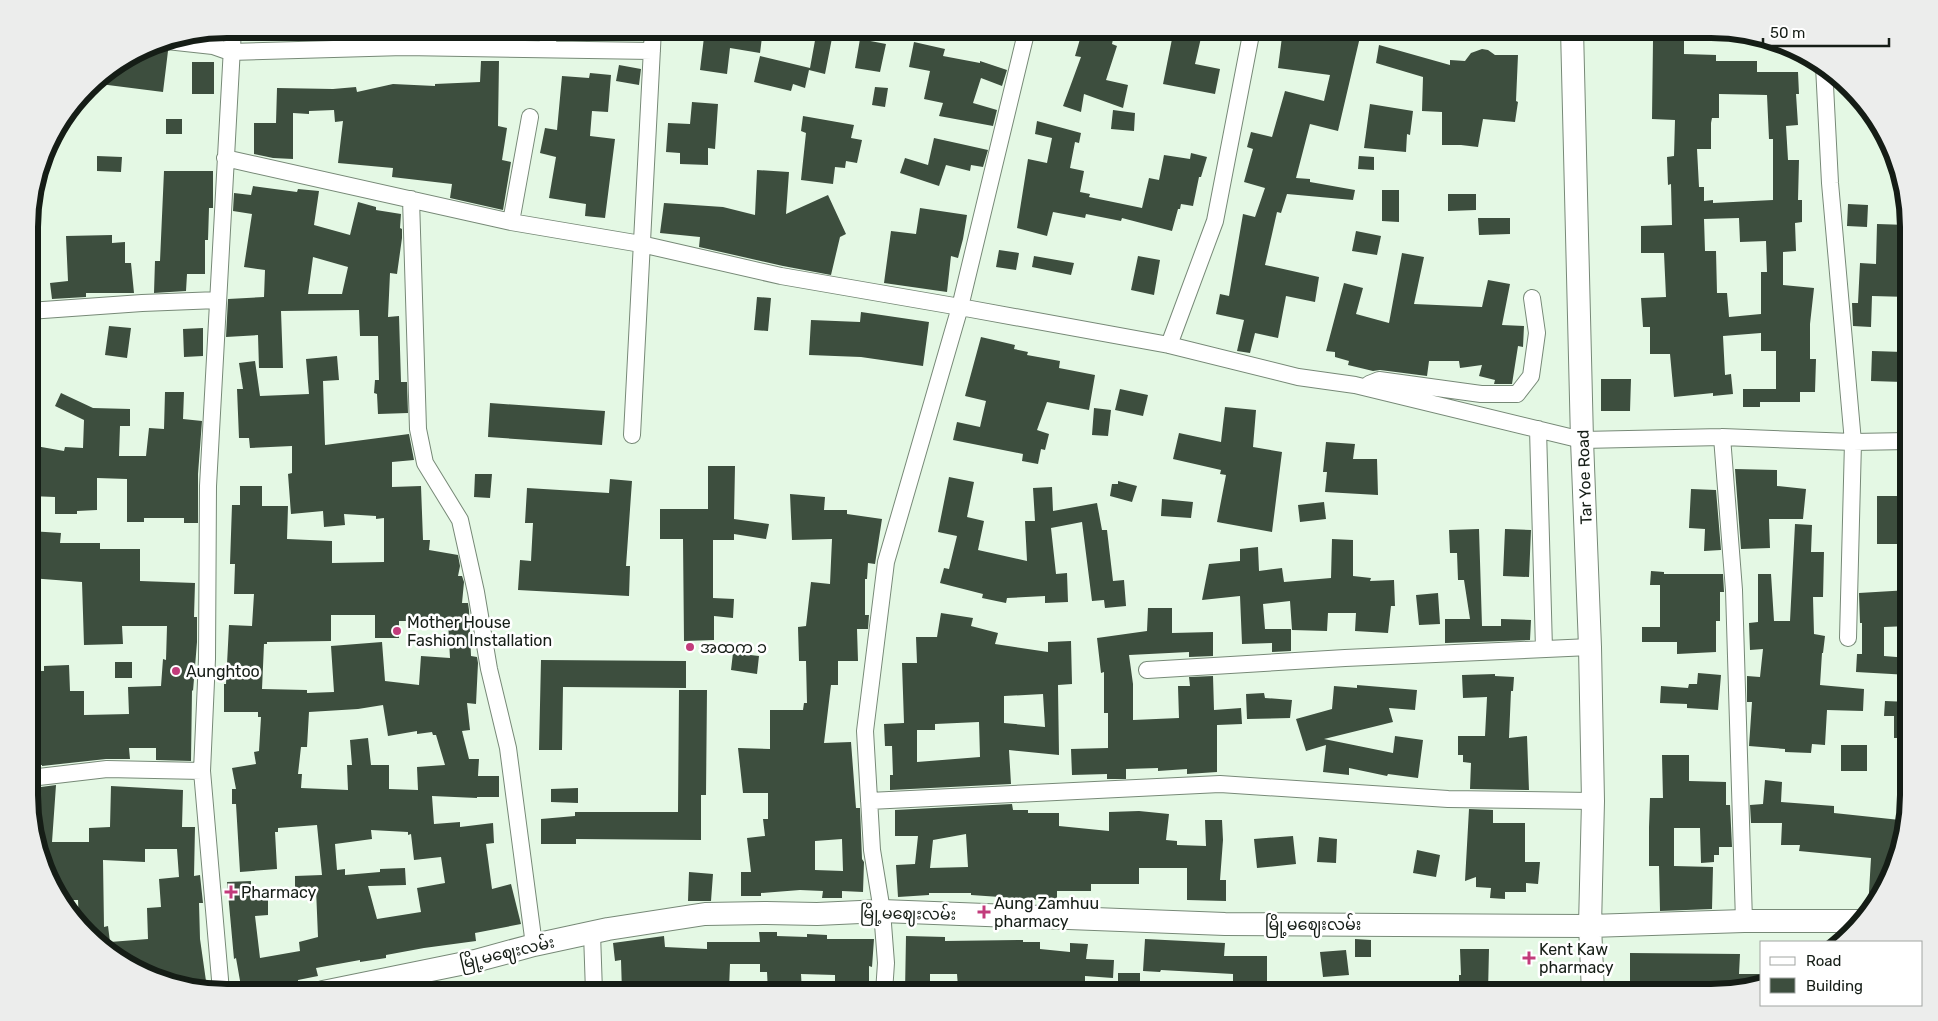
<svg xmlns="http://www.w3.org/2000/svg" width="1938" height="1021" viewBox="0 0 1938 1021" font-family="Rubik,'Noto Sans Myanmar',sans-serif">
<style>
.building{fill:#3d4e3e;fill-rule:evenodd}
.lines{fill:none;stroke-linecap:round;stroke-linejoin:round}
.street-casing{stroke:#778977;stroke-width:18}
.secondary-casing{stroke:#778977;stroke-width:24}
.street{stroke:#fff;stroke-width:16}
.secondary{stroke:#fff;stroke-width:22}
.poi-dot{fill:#c23b7b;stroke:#fff;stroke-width:2}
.labels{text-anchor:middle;stroke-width:5;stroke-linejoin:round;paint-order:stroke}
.street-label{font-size:16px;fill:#151d16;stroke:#fff}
.poi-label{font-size:16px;fill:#151d16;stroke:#fff;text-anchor:start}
.rim{fill:none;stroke:#151d16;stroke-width:6}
</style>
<rect width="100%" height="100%" fill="#e4f8e4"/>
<path class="building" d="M250,29H292L293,40L250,41Z
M705,29H763L760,53L730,48L727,74L700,70Z
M1083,29H1115L1112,44L1117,46L1106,80L1128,85L1123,108L1084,94L1081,112L1063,106L1081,57L1075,56Z
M1174,29H1203L1195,64L1220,69L1215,94L1163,84Z
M1283,29H1325L1337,30L1336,35L1360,37L1338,131L1310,124L1296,178L1310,179V182L1355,190L1353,200L1287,194L1281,213L1277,212L1265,265L1319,277L1315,302L1286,296L1278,338L1255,333L1250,353L1237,351L1244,320L1216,314L1220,294L1229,296L1243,214L1255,217L1265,188L1244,182L1253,149L1247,147L1251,132L1272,137L1285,91L1324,101L1330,75L1278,68Z
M816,35L832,38L825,74L809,70L805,88L793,84L791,91L754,82L760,56L810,68Z
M860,39L886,44L880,72L855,68Z
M1684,40V54L1716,55V61H1757V72H1798L1799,94H1796L1798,125L1786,126L1788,160H1799L1798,200H1802V222L1795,223L1796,251L1783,252V285L1814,288L1810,324V359H1816L1815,392H1800V402H1760V407H1743V389H1776V351H1761V333L1723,336L1725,375L1731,374L1733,394L1713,396V393L1674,397L1670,354H1650V327H1643L1641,298L1666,297L1664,253H1641V226L1672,225L1671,184L1668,185L1667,157L1674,156L1675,120L1652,119L1653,41ZM1719,94L1767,95L1769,139H1773V200L1713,203V200L1704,201V187H1699L1697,149H1711V123L1712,118H1719ZM1739,218L1740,242L1766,241L1767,272H1761V314L1729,317L1727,293H1717L1716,251H1705L1704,219Z
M914,42L945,49L943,56L980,63V61L1007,70L1002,86L981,78L973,103L997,110L993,126L939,116L943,103L924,99L930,71L909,67Z
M1379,45L1450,65V60L1465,61L1471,53L1482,49L1488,50L1495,55H1518L1516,101L1518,102L1515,122L1483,119L1478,147L1461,145H1442V112L1422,111L1423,77L1376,63Z
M148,46L160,47L168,51L163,92L92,83L96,78Z
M481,61H499L498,126L507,128L502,160L511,162L503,210L450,198L452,184L392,177L393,168L338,163L343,121L335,122L334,110L309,111V114L293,113V159L273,158L254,154V123H276L277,88L333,89L356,87L357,92L393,84L435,86V84L480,82Z
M192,62H214V94H192Z
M619,65L641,69L639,85L616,81Z
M590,73L611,75L608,112L592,111L590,136L615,139L605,218L585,216L586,204L549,198L556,157L540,153L545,128L557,130L562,76L589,78Z
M875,87L888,88L885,107L872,105Z
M692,102L718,104L715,149L708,148V165L680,164V153L666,152L668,123L690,124Z
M1370,104L1413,111L1410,135L1407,134L1406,152L1364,148Z
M1113,110L1135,113L1134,131L1111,129Z
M803,116L854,125L851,138L862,140L857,163L846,161L845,168L835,167L833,184L801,180L806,133L801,131Z
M166,119H182V134H166Z
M1037,121L1081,133L1079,143L1075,142L1070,168L1084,171L1080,192L1090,194L1089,197L1142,208L1149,178L1159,180L1164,155L1190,159L1191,153L1207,157L1201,177H1199L1193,206L1181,204L1180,209H1178L1172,231L1122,218L1121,221L1086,214L1085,218L1053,212L1047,236L1017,228L1028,159L1047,163L1052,138L1035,134Z
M934,138L988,150L983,167L971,165L970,171L946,165L939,186L900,173L905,158L928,165Z
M97,156L122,157L121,172L97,171Z
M1359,156L1374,157V170L1358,169Z
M757,170L789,172L786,214L828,195L846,234L840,237L831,275L783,266L699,247L700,237L660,233L664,203L723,207L755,215Z
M164,171H213V208H209L208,240H205V274H187L186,291L154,293L155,261H160Z
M253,186L297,192L298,189L319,191L314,225L350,235L358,202L376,207V210L401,214L400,228L402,229V238L397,274L390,273L388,317L399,316L401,382H407L408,413L378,414L377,394L374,393L375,380H379L378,336H360L359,310L281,311L283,368H259L258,335L226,337L228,299L264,297L265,270L244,267L252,214L233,211L234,193L251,195ZM313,257L348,267L342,294H308Z
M1382,190H1399V222L1382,221Z
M1448,194H1476V210L1448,211Z
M1848,204L1868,205L1867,227L1847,226Z
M920,208L967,215L963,239L958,258L951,256L947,292L884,283L891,231L916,234Z
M1478,218H1510V234L1479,235Z
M1877,224L1908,225V297L1872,296L1871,327L1853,326L1852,303H1858L1860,263L1876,264Z
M1356,231L1381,236L1377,255L1352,251Z
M112,235V243L125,242V263H131L134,293H86V297L52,299L50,283L68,281L66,236Z
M999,250L1019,253L1016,270L996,267Z
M1402,253L1424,257L1414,304L1482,307L1488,280L1510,284L1502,325L1524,326L1523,347L1518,346L1512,384H1494L1495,380L1479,376L1482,365L1460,368L1459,361H1429L1427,376L1380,370L1373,371L1348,365L1349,361L1335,357V352L1326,351L1344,283L1363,288L1356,314L1389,323Z
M1034,256L1074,263L1071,275L1032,267Z
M1138,256L1160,260L1154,295L1131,290Z
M757,297L771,298L768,331L754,330Z
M861,312L929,322L923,366L861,357L809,355L811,320L860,322Z
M109,326L131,328L127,358L105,355Z
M203,328V356L184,357L183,329Z
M981,337L1015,345L1014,349L1028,352L1027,355L1060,361L1059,368L1095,375L1089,410L1047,402L1037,430L1049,434L1045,450L1041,449L1038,464L1022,461L1023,454L953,440L957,422L980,427L986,401L965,396Z
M1872,351L1903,352V382L1871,381Z
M337,356L339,380L323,381L325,445L409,434L414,460L392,462V487L421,486L423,540H430L429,550L458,555L460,566L458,576H462L464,582L462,603H468L469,610L471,656L477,657L478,663L476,704L467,703L470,730L462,731L469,759H479L478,776H499V797H477V798L432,796L434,824L460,822V827L493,823L494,843L486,844L492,889L511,884L521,924L475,933L476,941L424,948L386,955V958L360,962V960L316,968L318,976L298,980V982L242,992L236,958L234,959L227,882L251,881V900L268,899V915L255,916L260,958L300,951L299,942L318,937L316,889L295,890V876L322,875L317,825L278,828V832H275L277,869L240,872L236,804H232V789H236L232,768L256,764L254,752L259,751L261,717H258V712H224V684H226L229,625L252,626L254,594H234L235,564H230L232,505H240V486H262V506H288L287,539L332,541V563L384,562V518L376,519V516L344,514L345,525L324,527L323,511L291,514L288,474L292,473V446L250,448L249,438H239L237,389H243L239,363L255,361L260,396L309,394L306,359ZM331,615H375V638H399V621H448L450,658L421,656L419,685L385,681L382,642L331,646L334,692L307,693V690L262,689L264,644H267V642L331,641ZM383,705L388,736L417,731V734L432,732L433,735H436L445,765L417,767L418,790L389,789V765H371L368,738L350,740L352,765H347L348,790L301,788L302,774H298L301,747H307L309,712L358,709ZM371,830L408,832V835L411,834L414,860L441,857L445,883L417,888L421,912L377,919L368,886L406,885L405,868L380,869V872L345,875V869L337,870L335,844L372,839Z
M1601,379H1631L1630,411H1601Z
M1120,389L1148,395L1143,416L1115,410Z
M165,392H184L183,419L202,421L198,474V523H184V518H144V522H127V479L97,478V510L77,511V514H55V497L30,496V445L64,451L65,447L83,448L84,420L55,406L61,393L93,408L130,409V426H120L119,456H146L149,428L164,429Z
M490,403L605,411L602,445L488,437Z
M1225,407L1256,410L1253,447L1282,452L1272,532L1217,522L1226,475L1220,474L1221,470L1173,459L1179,433L1221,442Z
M1094,408L1111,410L1108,436L1092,435Z
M1326,442L1355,444L1353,459H1377L1378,495L1325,492L1327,472H1323Z
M708,466H735L734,519L769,524L766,539L734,534V540H713V598L734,599L733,618L714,616V640L684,641L683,539H660V509H708Z
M1735,469L1777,470V486L1806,489L1803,519H1769L1770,548L1741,549Z
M475,474H492L490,498L474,497Z
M949,477L974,482L967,517L984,521L978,550L1027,561L1025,521H1035L1033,488L1052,487L1053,511L1097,503L1102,530H1107L1113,581L1124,580L1126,606L1105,608L1104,600L1092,601L1082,522L1051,528L1056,574L1067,573L1068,602L1045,603V596L1007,598L1006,603L982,598L983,594L940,583L944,568L949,569L957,536L938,532Z
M610,479L632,481L626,566H630L629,596L518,590L520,560L531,561L533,523H525L527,488L609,493Z
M1118,481L1137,486L1132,502L1110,496L1112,484H1118Z
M1691,489L1716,490L1721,550L1704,551L1705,529L1689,528Z
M790,494L825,497L824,510H847V514L882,519L875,564L868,563L867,579H865V615H869L868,629H857L858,661H838V685H831L824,743L851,742L856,808H860L862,859L864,862L863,892L842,891V898H822L823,891L800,890L761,893V896H741V872H751L747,838L765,836L763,819H768V793H743L738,748L770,749V710H803L804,703H807L806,661H799L798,627L806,626L811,582L830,584L832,539L792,540ZM842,839L843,871L815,870V841Z
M1877,496H1908L1909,544H1877Z
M1162,499L1193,502L1191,518L1161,516Z
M1324,502L1326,519L1300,522L1298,505Z
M1795,524L1812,525L1811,552H1824L1823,597H1813L1814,634L1825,636L1823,653H1822L1820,685L1864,689L1863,711L1827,710L1825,745L1812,744L1811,753L1785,752V749L1749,746L1752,702H1747V676L1760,677L1763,649L1750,650L1749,623L1758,622V574H1771L1774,621H1790Z
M1479,529L1482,626H1501V619L1531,620L1530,640L1445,643V619H1470L1464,580H1458L1457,553H1450L1449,530Z
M1505,529L1531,530L1529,577L1503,576Z
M30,531L61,533L60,543H100V549H140V581L195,583L194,617H197V642L193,691L192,690L191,761L156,760V748H129L130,759H106L42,766V765H39L36,693L30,694V671H44V666L69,665L70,691H84V715L129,714L128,687L161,686L163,659L166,660L167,626H122L123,644L84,645L82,582L30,578L32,557H30Z
M1332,539L1353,540V576L1371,578L1370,581L1394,580L1395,606H1391L1388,633L1355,631L1356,613H1328L1327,631L1292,630L1290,601L1263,604L1265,629H1291V651L1272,652V643L1242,644L1240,596L1202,600L1209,564L1240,561V549L1258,547L1259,571L1282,568L1284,582L1331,578Z
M1651,571L1664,572V574H1723L1724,592H1720V621H1716V652L1677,654V642H1642V627H1660V585H1650Z
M1909,590V626L1884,627V656L1909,658V675L1856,672L1857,654H1862V623H1860L1859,593Z
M1438,593L1440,624L1419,625L1416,595Z
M1148,608H1172V633L1213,632V656L1189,657V652L1129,655L1133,684V720L1179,718L1178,686H1190L1189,677L1213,676L1214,710L1241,708L1242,724L1217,725V772L1187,774V769L1158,771V768L1126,769V779H1107V774L1072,775L1071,749L1108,748V713H1104V672L1101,673L1097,638L1147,631Z
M941,613L973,618L971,626L998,633L995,644L1048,652V642L1071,641L1072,684L1058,685L1059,755L1009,750L1011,784L890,790V775H893L892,746H885L884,724L904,723L902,663H917L916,637H937ZM1043,694L1045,727L1004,723V696ZM979,722L980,757L917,762V730H935V724Z
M733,653L759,656L757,674L731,670Z
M541,660L686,661V688L563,687L562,750H539Z
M115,662H132V678H115Z
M1698,673L1721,675L1718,710L1687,708V704L1660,703L1661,686L1688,688L1689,684H1697Z
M1495,674V676L1514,677L1513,691H1511L1509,738L1527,736L1529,790L1470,789L1471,763L1463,762V755H1458V736H1485L1487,697L1463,698L1462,675Z
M1357,685L1417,690L1415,710L1389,708L1393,722L1324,739L1393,753L1395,736L1423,740L1418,778L1388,774L1387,776L1349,768V775L1323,772L1326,745L1306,751L1296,719L1332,709L1334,686L1357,688Z
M679,690H707L706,795H701V840L576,839V844H541V819L575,816V812H678Z
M1264,693L1265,698L1292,700L1290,718L1247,719L1246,694Z
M1885,701L1909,702V738H1894V716H1884Z
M1841,745H1867V771H1841Z
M1662,755H1689V781L1726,782V805H1730L1732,847H1719V855H1714V862L1701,863L1700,828H1674V866L1713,867L1712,909L1660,911L1659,866H1649V827L1650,798H1663Z
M1765,780L1782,782L1781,802L1834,806V813L1900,820L1897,845L1889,882L1870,910L1868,909L1871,858L1799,851L1800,845H1781L1782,823H1751L1750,805L1763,804Z
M56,785L52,842H89V828L110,827L111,786L183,790L182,827H195L194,876L200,875L203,903H199L200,939L207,988L139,972L96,943L79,923L78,900H60L30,820V795L40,796L41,787ZM145,849H177L179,877L159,879L161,907L147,908L148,939L110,942L108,926L104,927L103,860L145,862Z
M578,788V803L551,802V789Z
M1012,804L1013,810H1028V813H1059V826L1109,831V812L1139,811L1169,814L1166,840L1177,841V845L1206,846L1205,820H1222L1223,840L1220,880H1226V901L1187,900V868H1139V884H1091V891H1057V901L971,895V893H929V895L898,897L896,865L915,864L918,836H895V810ZM966,834L968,867L930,868L933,840Z
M1469,809L1493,810V823H1525V862H1540L1538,884L1526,883V892H1505V899L1490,898L1491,888L1476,887V877L1465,881Z
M1293,836L1296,864L1257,868L1254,839Z
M1319,837L1337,839L1336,863L1317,862Z
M1417,850L1440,855L1436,877L1413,873Z
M689,872L713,874L711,901H688Z
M759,932H777V936L807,937V934L827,935V939H874L872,967L869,966V981L851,982V992H835V975L801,974L802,992H768L767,972H760V964H730L729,989L703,988L702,992H622L621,960L615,961L613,943L664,936L665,947L707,949V942H760Z
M906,936L945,937V941L1023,940V942H1040V949L1070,952V943L1088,944L1086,959L1114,960L1113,978L1085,976V990H1071V988H1049V982L1026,981H989V986L958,987L957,974H930V992H905Z
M1145,939L1225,943L1224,956H1267V992H1233V974L1161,970L1160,972L1143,971Z
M1355,939L1371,940V957H1355Z
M1460,949H1489L1488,992H1459V975H1461Z
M1346,950L1349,975L1323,977L1320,952Z
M1630,953L1740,954L1739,974H1762V984L1739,989L1630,987Z
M1118,973H1140V992H1118Z"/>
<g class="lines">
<g class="street-casing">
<path id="street" d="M167,41L213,46L230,52L404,47L652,51
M546,49L551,29
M1824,66L1830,183L1853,442L1848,638
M225,158L511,222L641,244L781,276L960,307L1169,345L1298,377L1355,385L1582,440L1722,437L1853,442L1908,441
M411,199L418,429L425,463L460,520L476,592L489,669L508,748L534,945
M29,222L33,199
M511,222L530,117
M29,311L142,303L218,300
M1169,345L1215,221L1252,29
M1369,384L1379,380L1481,394H1517L1531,376L1537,333L1532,298
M1538,429L1544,649
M632,435L653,29
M1722,437L1734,590L1744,921
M1147,670L1345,658L1590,647
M30,778L107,769L202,771
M869,801L1220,784L1448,799L1593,801
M592,933L594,992
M221,991L202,771L207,659L208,486L233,29
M884,992L886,963L882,911L872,850L865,731L886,562L960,307L1027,29"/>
</g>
<g class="secondary-casing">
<path id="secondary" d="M1572,29L1582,440L1590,647L1593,801L1590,926L1593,992
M323,992L475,961L534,945L608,929L705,914L766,913L817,914L882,911L1225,924L1590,926L1744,921H1863"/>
</g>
<use href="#street" class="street"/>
<use href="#secondary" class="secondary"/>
</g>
<g class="poi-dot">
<circle cx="397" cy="631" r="5"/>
<circle cx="690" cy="647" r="5"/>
<circle cx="176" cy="671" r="5"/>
<path d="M228.5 884.5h5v5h5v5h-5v5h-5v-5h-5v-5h5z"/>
<path d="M981.5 904.5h5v5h5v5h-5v5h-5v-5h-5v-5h5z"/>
<path d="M1526.5 950.5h5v5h5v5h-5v5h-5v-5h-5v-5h5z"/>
</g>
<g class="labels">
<g class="street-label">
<text transform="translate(1584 477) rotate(-92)" y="6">Tar Yoe Road</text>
<text transform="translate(908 913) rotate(1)" y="6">မြို့မဈေးလမ်း</text>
<text x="1313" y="930">မြို့မဈေးလမ်း</text>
<text transform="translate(507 952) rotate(-13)" y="6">မြို့မဈေးလမ်း</text>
</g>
<g class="poi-label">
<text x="407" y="628">Mother House<tspan x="407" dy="18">Fashion Installation</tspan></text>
<text x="700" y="653">အထက ၁</text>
<text x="186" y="677">Aunghtoo</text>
<text x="241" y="898">Pharmacy</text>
<text x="994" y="909">Aung Zamhuu<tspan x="994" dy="18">pharmacy</tspan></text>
<text x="1539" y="955">Kent Kaw<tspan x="1539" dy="18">pharmacy</tspan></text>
</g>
</g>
<path d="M0 0H1938V1021H0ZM227 38H1711A189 189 0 0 1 1900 227V795A189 189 0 0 1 1711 984H227A189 189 0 0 1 38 795V227A189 189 0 0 1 227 38Z" fill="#ecedec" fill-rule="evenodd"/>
<path class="rim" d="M227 38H1711A189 189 0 0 1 1900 227V795A189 189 0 0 1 1711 984H227A189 189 0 0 1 38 795V227A189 189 0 0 1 227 38Z"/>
<rect x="1760" y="941" width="162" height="65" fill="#ffffff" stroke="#a1a5a2"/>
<rect x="1770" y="957" width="25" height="8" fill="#ffffff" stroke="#a1a5a2"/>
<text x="1806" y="966" font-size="15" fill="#151d16">Road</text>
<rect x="1770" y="978" width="25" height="15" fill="#3d4e3e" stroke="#a1a5a2"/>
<text x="1806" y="991" font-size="15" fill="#151d16">Building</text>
<path d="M1763 38v8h126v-8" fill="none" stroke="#151d16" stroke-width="2.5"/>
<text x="1770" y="38" font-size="15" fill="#151d16" stroke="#ffffff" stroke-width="4" paint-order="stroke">50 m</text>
</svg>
